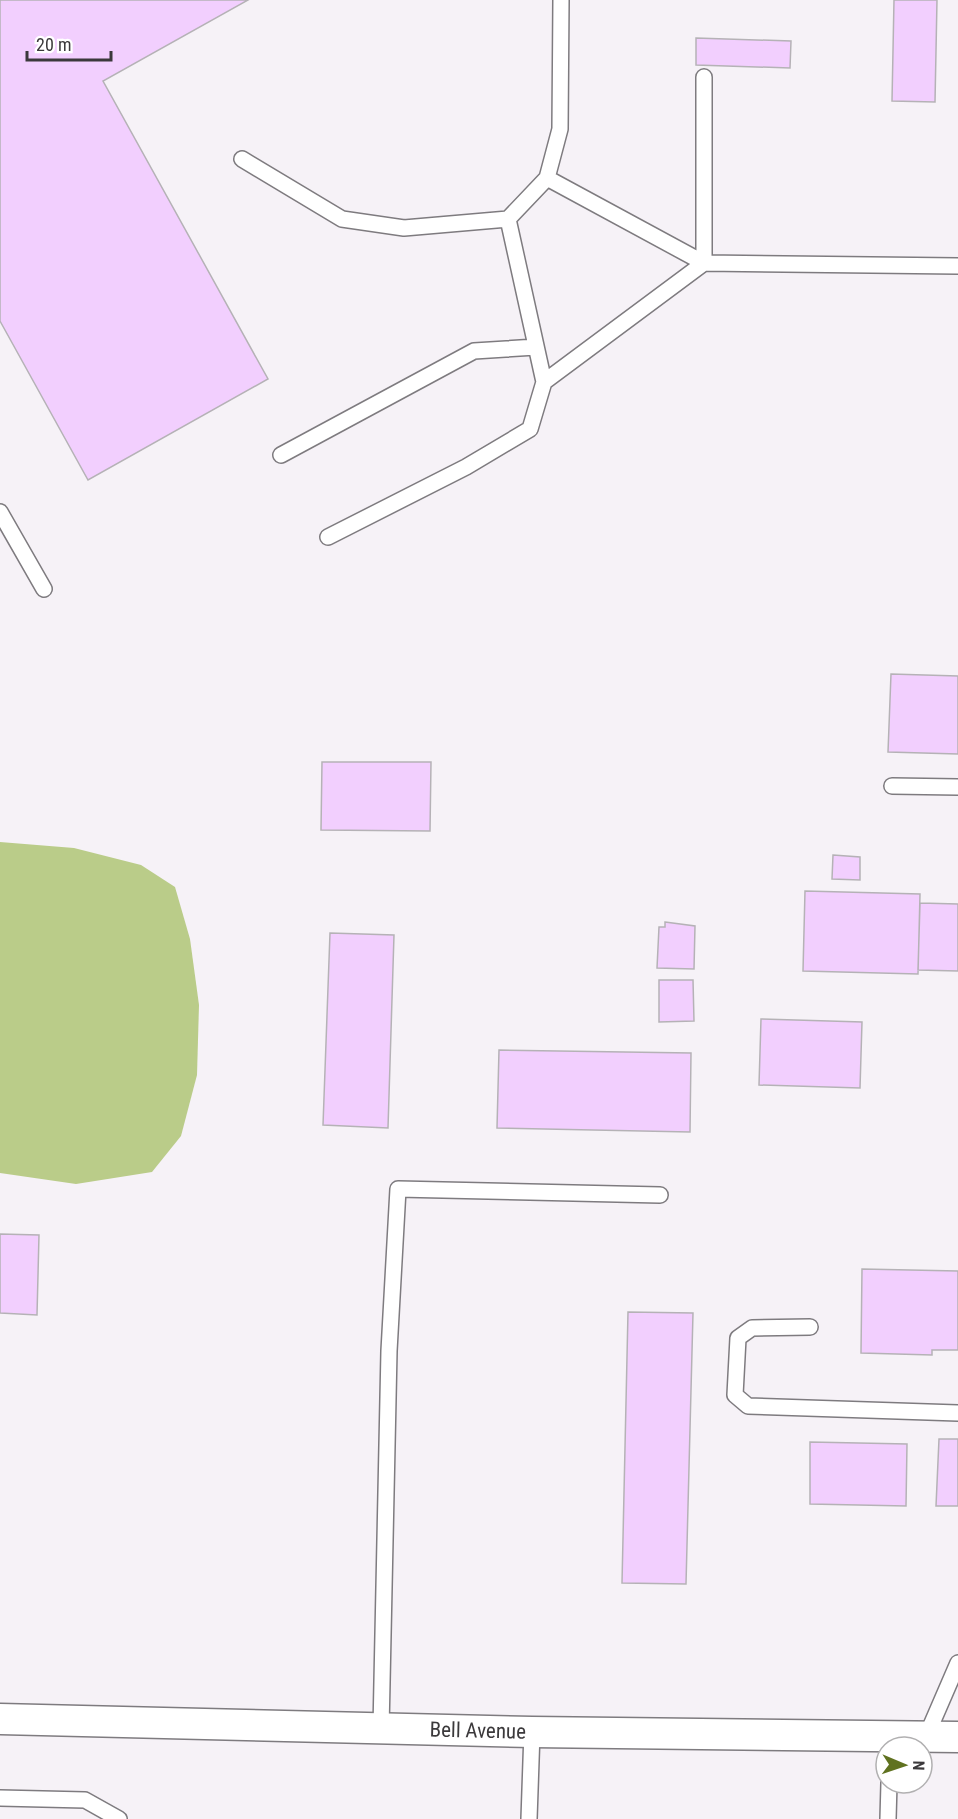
<svg xmlns="http://www.w3.org/2000/svg" width="958" height="1819" viewBox="0 0 958 1819" font-family="'Roboto Condensed',sans-serif">
<style>
.water{fill:#bacc89}
.building{fill:#f2cffe;stroke:#b5b2b6;stroke-width:1.5}
.lines{fill:none;stroke-linecap:round;stroke-linejoin:round}
.lane-casing{stroke:#7e7b7f;stroke-width:18}
.street-casing{stroke:#7e7b7f;stroke-width:33}
.lane{stroke:#fff;stroke-width:15}
.street{stroke:#fff;stroke-width:30}
.labels{text-anchor:middle;stroke-width:4.5;stroke-linejoin:round;paint-order:stroke}
.street-label{font-size:21px;fill:#3b393b;stroke:#fff}
</style>
<rect width="100%" height="100%" fill="#f6f2f7"/>
<path class="water" d="M0,842L74,848L141,865L175,887L190,939L199,1005L197,1075L181,1136L152,1172L76,1184L0,1173Z"/>
<path class="building" d="M0,0H248L103,81L268,379L88,480L0,321Z
M894,0H937L935,102L892,101Z
M696,38L791,41L790,68L696,65Z
M891,674L958,676V754L888,752Z
M322,762H431L430,831L321,830Z
M833,855L860,857V880L832,879Z
M805,891L920,894L918,974L803,971Z
M920,903L958,904V971L918,970Z
M665,922L695,926L694,969L657,968L659,927H665Z
M330,933L394,935L388,1128L323,1125Z
M659,980H693L694,1021L659,1022Z
M761,1019L862,1022L860,1088L759,1085Z
M499,1050L691,1053L690,1132L497,1128Z
M0,1234L39,1235L37,1315L0,1313Z
M862,1269L958,1271V1350H932V1355L861,1353Z
M628,1312L693,1313L686,1584L622,1583Z
M939,1439H958V1506H936Z
M810,1442L907,1444L906,1506L810,1504Z"/>
<g class="lines">
<g class="lane-casing">
<path id="lane" d="M242,159L342,219L404,228L508,219
M547,178L704,263V77
M544,382L704,263L958,266
M281,455L474,351L536,347
M0,512L44,589
M328,537L466,467L530,429L544,382L508,219L547,178L560,129L561,0
M892,786L958,787
M810,1327L752,1328L738,1338L735,1395L748,1406L958,1413
M381,1729L389,1351L398,1189L660,1195
M926,1737L958,1663
M0,1798L85,1800L119,1819
M529,1819L532,1732
M888,1819L889,1783"/>
</g>
<g class="street-casing">
<g id="street">
<path id="s1" d="M0,1719L532,1732L958,1737"/>
</g>
</g>
<use href="#lane" class="lane"/>
<use href="#street" class="street"/>
</g>
<g class="labels">
<g class="street-label">
<text dy="7" stroke="none"><textPath href="#s1" startOffset="478">Bell Avenue</textPath></text>
</g>
</g>
<g transform="translate(904 1765) rotate(92)"><circle r="28" fill="#ffffff" stroke="#b1b0b1" stroke-width="1.5"/>
<path d="M0-4.5L10 22L0 15L-10 22Z" fill="#607220"/>
<text y="-9" font-size="16" font-weight="bold" text-anchor="middle" fill="#3b393b">N</text>
</g>
<path d="M27 51v9h84v-9" fill="none" stroke="#3b393b" stroke-width="3"/>
<text x="36" y="51" font-size="18" fill="#3b393b" stroke="#ffffff" stroke-width="4.5" paint-order="stroke">20 m</text>
</svg>
